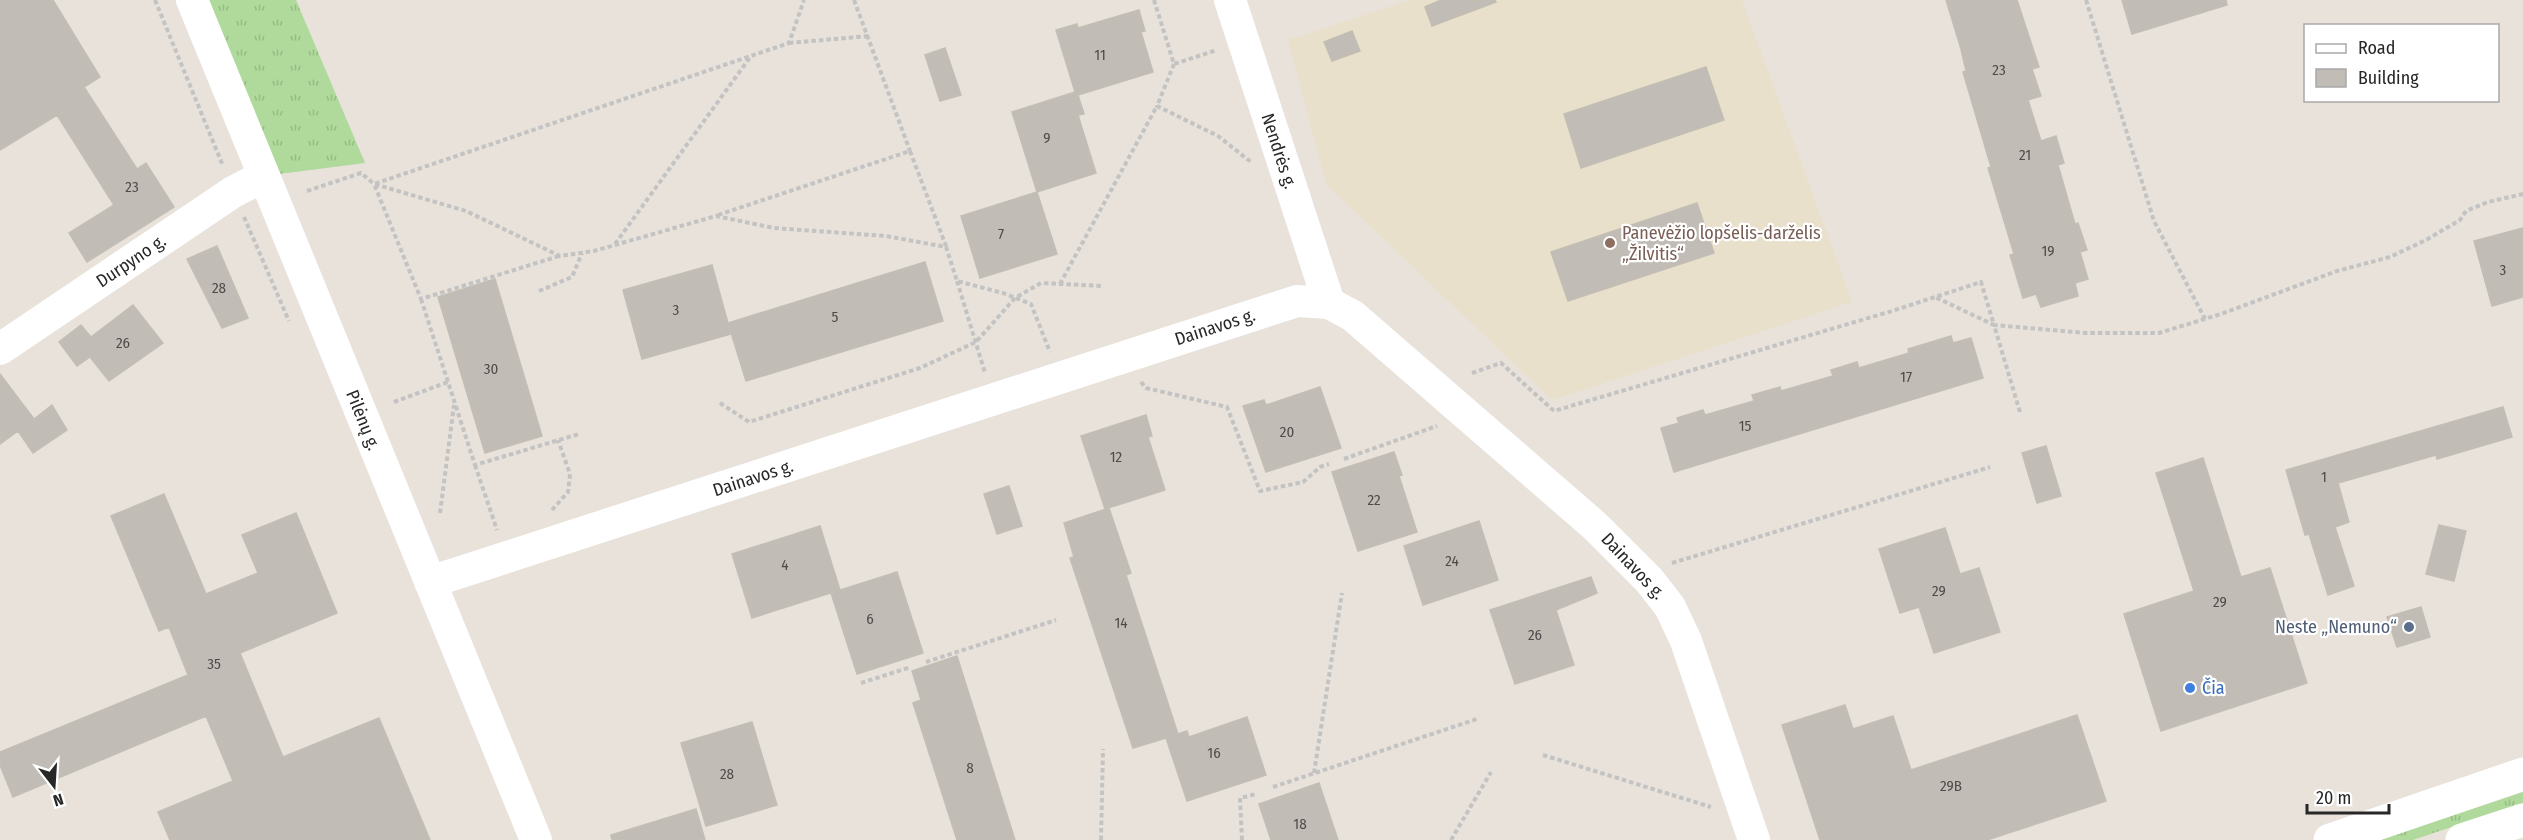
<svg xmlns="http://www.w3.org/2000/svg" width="2523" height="840" viewBox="0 0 2523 840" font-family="'Fira Sans Condensed',sans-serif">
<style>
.education{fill:#e9e0cb}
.grass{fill:url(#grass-tufts)}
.building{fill:#c1bcb6;stroke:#c3beb4;stroke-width:1.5}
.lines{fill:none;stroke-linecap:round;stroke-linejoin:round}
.path{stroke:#c3c3c3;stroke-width:4;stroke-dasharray:4.5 3;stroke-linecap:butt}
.street{stroke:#fff;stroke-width:32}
.secondary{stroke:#fff;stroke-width:33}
.education-dot{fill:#8d6e63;stroke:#fff;stroke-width:2}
.service-dot{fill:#5c6f8a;stroke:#fff;stroke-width:2}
.shop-dot{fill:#3f7fe0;stroke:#fff;stroke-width:2}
.labels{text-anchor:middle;stroke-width:4.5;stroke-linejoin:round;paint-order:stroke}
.number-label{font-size:15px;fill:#4e4c4b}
.street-label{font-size:18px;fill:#272727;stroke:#fff}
.education-label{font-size:18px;fill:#785e54;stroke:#fff;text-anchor:start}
.service-label{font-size:18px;fill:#4e5e75;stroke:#fff;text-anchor:end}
.shop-label{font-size:18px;fill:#366cbe;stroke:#fff;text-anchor:start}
</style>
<defs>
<pattern id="grass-tufts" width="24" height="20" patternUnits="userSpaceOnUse" patternTransform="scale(1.5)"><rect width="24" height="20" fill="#b0da9c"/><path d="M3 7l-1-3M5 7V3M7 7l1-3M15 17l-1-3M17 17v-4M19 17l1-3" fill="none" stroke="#97bb86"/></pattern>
</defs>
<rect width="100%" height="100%" fill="#e8e2da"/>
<path class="education" d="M1409,0H1742L1852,302L1552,400L1326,184L1288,40Z"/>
<path class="grass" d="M192,0H296L365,163L264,176Z
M2523,792V803L2413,840H2379Z"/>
<path class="building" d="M0,0H53L100,77L84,87L137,169L146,163L174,207L87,262L69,233L114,205L57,115L0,150Z
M1441,0H1495L1496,2L1432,26L1425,7Z
M1946,0H2017L2039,67L2032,69L2041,96L2028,100L2041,141L2056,136L2064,163L2058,165L2075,224L2078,223L2087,250L2080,252L2088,279L2075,283L2078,296L2041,307L2036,294L2023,298L2010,255L2014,254L1988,168L1991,167L1963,72L1966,71L1961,49Z
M2122,0H2226L2227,5L2132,34Z
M1139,10L1145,31L1141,32L1153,72L1078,95L1084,114L1078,115L1096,173L1037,192L1057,254L980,278L961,216L1037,192L1012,112L1075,92L1056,30L1077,24L1078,28Z
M1352,31L1360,51L1332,61L1324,42Z
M945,48L961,95L940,101L925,55Z
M1706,67L1724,120L1581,168L1564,114Z
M1697,203L1714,253L1568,301L1551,252Z
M2523,228V297L2492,306L2474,241Z
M217,246L248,318L222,328L187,259Z
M925,262L943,321L746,381L728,323Z
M712,265L731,334L642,359L623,290Z
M495,279L542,436L485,453L438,297Z
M133,305L163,343L109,381L90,357L77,366L59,342L81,325L91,337Z
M1951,336L1953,343L1971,338L1983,378L1674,472L1661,428L1679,423L1677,418L1703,410L1705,415L1754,401L1752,395L1780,387L1781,391L1833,376L1831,370L1857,362L1859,368L1909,353L1908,349Z
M0,374L34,419L52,405L67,430L33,453L18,431L0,444Z
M1320,387L1341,448L1266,472L1243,406L1264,400L1266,405Z
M2503,407L2512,437L2437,459L2436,455L2338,483L2349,522L2335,527L2354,586L2328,595L2309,534L2305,535L2286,470Z
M1146,415L1152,436L1148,437L1165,490L1105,509L1081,436Z
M2046,446L2061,496L2037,503L2022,453Z
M1394,452L1402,475L1399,476L1417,532L1358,551L1332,472Z
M2203,458L2241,577L2270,568L2307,683L2161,731L2124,614L2194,591L2156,473Z
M1009,486L1022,526L997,534L984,494Z
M164,494L206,594L258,573L242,535L296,513L337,613L240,653L283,757L379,718L430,840H170L158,812L233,781L206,716L13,797L0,765V752L188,675L169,627L159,631L111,516Z
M1109,508L1131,573L1126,575L1178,734L1187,731L1189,737L1247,717L1266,775L1187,801L1166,738L1133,748L1070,558L1074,557L1064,523Z
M1479,521L1498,580L1423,605L1404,546Z
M2439,525L2466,531L2454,581L2426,574Z
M820,526L840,590L752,618L732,554Z
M1945,528L1960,574L1979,568L2000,632L1934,653L1919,607L1900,613L1879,549Z
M897,572L923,653L857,674L831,593Z
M1591,577L1597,593L1556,610L1574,665L1515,684L1490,610Z
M2421,607L2430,637L2397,647L2387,617Z
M957,656L1015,840H957L913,703L921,700L912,671Z
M1845,705L1853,729L1893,716L1911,770L2077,715L2106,801L1987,840H1820L1782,725Z
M752,722L777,805L706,826L681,743Z
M1319,783L1338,840H1271L1259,804Z
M696,809L705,840H612L611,835Z"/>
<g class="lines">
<path class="path" d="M155,0L223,166
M854,0L910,151
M1154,0L1174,64L1217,50
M2086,0L2154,221L2205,319
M789,43L869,36
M1174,64L1157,106L1218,136L1251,162
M307,191L361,173L374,184L466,211L560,256L594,251L716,216L774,228L886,236L946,247L957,281L1003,293L1031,304L1050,352
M718,215L910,151L946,246
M244,217L289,321
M615,244L751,56
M559,256L421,299L374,184L789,43L804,0
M957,281L985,373
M1060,284L1157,106
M539,291L572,277L582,253
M421,299L475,465L579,434
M1472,373L1501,363L1554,411L1892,311L1981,282L1994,325L1935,297
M1141,382L1146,388L1227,407L1260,491L1303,482L1320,467L1329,464
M394,402L448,382
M720,403L749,422L920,368L976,342L1015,298L1041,283L1102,286
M2020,412L1994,325L2086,333H2159L2221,314L2337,271L2390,257L2426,240L2460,220L2466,211L2488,202L2523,194
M1344,459L1437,426
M475,465L497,530
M552,510L568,492L570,474L558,440
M440,513L454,405
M1672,563L1990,467
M926,662L1056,620
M861,683L911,667
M1543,755L1711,807
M1314,773L1342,593
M1273,787L1477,719
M1101,840L1103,749
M1242,840L1240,798L1256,794
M1451,840L1491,772"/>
<path class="street" d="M192,0L536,840
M1230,0L1329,303
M0,349L233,192L264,176
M430,582L1297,301L1329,303L1353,316L1595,526L1649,580L1670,607L1686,641L1754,840"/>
<path class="secondary" d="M2330,840L2523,774
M2462,840L2523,820"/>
</g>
<circle class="education-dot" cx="1610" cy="243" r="6"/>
<circle class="service-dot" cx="2409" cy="627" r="6"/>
<circle class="shop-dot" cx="2190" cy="688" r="6"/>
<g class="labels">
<g class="number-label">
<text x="1100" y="60">11</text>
<text x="1999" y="75">23</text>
<text x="1047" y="143">9</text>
<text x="2025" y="160">21</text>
<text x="132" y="192">23</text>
<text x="1001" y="239">7</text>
<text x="2048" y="256">19</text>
<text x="2503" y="275">3</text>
<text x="219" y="293">28</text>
<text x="676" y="315">3</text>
<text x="835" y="322">5</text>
<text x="123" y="348">26</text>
<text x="491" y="374">30</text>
<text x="1906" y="382">17</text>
<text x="1745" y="431">15</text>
<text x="1287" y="437">20</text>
<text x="1116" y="462">12</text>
<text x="2324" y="482">1</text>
<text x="1374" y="505">22</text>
<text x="1452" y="566">24</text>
<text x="785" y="570">4</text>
<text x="1939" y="596">29</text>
<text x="2220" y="607">29</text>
<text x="870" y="624">6</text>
<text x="1121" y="628">14</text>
<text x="1535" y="640">26</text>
<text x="214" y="669">35</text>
<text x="1214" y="758">16</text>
<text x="970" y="773">8</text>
<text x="727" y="779">28</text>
<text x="1951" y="791">29B</text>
<text x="1300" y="829">18</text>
</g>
<g class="street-label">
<text transform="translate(1279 151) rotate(72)" y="6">Nendrės g.</text>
<text transform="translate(131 261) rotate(-34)" y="6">Durpyno g.</text>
<text transform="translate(1215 327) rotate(-18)" y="6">Dainavos g.</text>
<text transform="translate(363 420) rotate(68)" y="6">Pilėnų g.</text>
<text transform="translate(753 478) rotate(-18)" y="6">Dainavos g.</text>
<text transform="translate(1633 566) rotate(47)" y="6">Dainavos g.</text>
</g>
<g class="education-label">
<text x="1622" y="239">Panevėžio lopšelis-darželis<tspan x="1622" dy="21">„Žilvitis“</tspan></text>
</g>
<g class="service-label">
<text x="2397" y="633">Neste „Nemuno“</text>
</g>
<g class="shop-label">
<text x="2202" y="694">Čia</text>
</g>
</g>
<rect x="2304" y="24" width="195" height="78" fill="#ffffff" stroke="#a9a9a9" stroke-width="1.5"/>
<rect x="2316" y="44" width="30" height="9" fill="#ffffff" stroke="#a9a9a9" stroke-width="1.5"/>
<text x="2358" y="54" font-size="18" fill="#272727">Road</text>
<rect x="2316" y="69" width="30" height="18" fill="#c1bcb6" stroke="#a9a9a9" stroke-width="1.5"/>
<text x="2358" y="84" font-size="18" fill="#272727">Building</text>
<g transform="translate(54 786) rotate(163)" stroke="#ffffff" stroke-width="4.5" paint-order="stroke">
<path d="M0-4.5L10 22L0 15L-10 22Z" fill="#272727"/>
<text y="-9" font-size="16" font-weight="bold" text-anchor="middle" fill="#272727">N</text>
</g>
<path d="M2307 804v9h82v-9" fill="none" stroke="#272727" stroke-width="3"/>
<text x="2316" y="804" font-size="18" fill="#272727" stroke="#ffffff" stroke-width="4.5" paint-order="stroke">20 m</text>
</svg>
